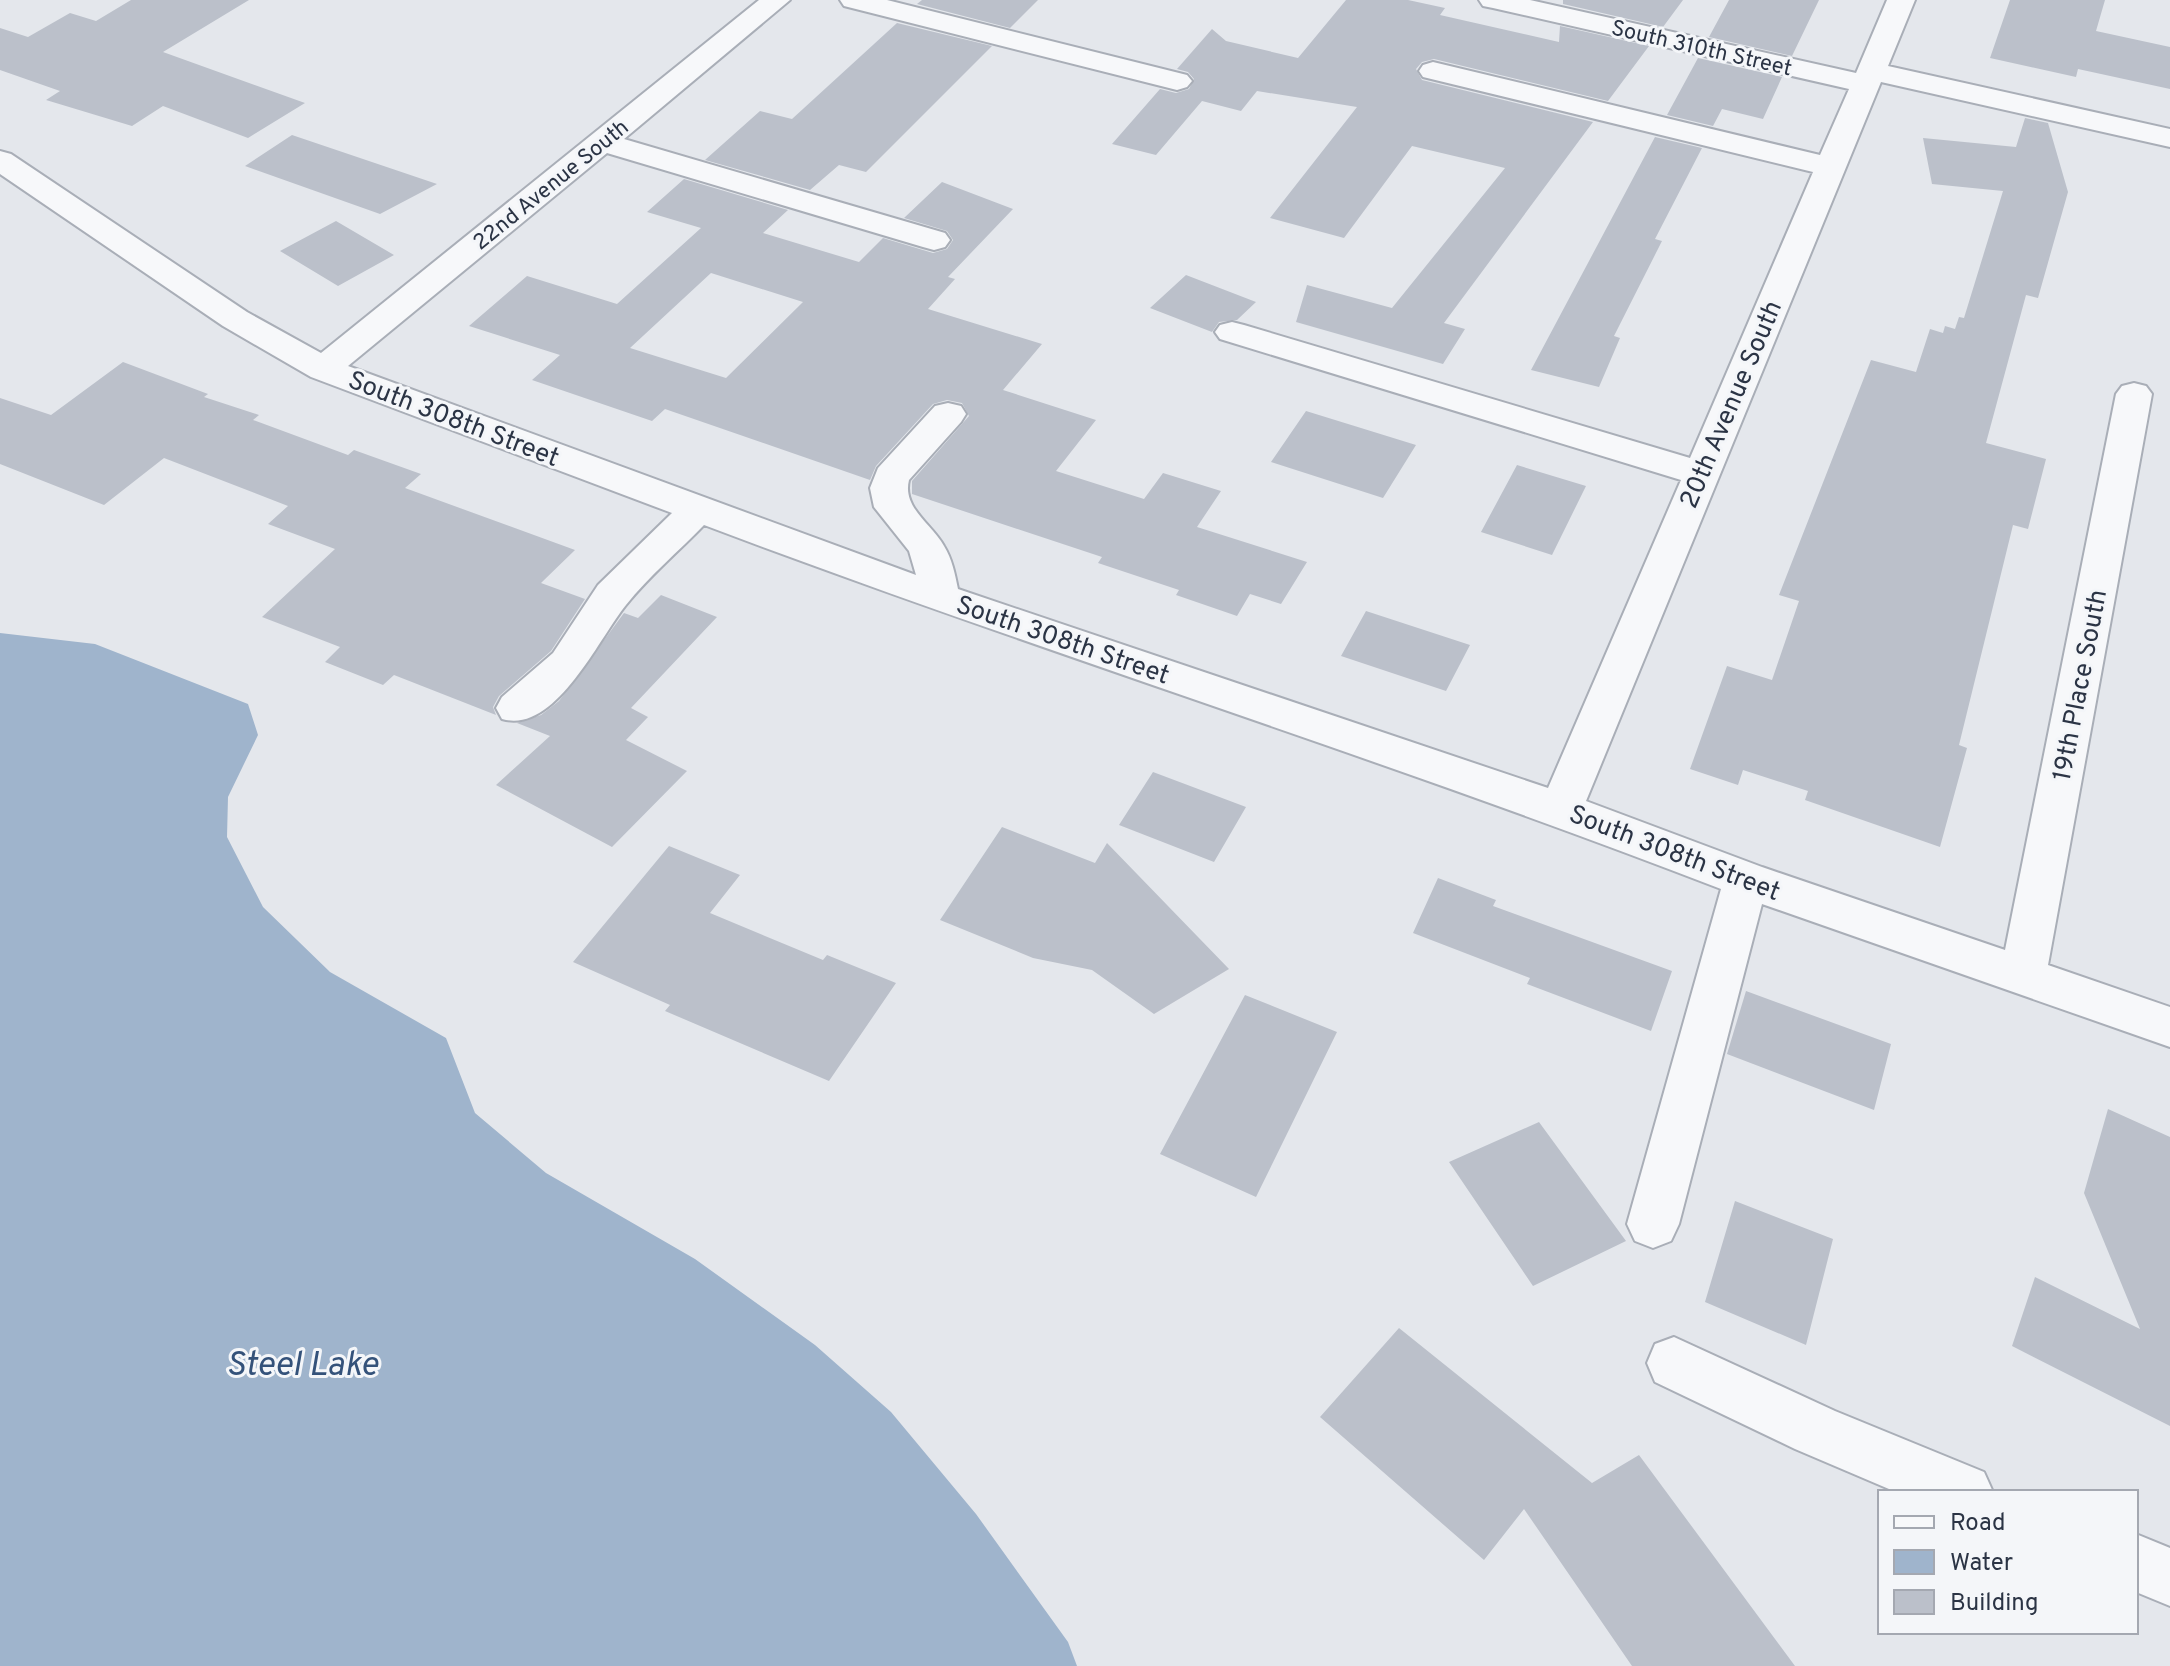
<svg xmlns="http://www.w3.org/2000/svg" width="2170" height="1666" viewBox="0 0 2170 1666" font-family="Overpass,sans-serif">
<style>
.water{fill:#9fb4cc}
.building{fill:#bbc0ca;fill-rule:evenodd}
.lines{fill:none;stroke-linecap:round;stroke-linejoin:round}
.minor-casing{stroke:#a9aeb7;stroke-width:4}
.minor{fill:#f7f8fa;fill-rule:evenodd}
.labels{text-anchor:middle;stroke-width:6;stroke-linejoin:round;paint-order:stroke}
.far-street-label{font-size:22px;fill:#2b3445;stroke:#f4f6f9}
.street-label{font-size:26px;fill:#2b3445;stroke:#f4f6f9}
.near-water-label{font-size:34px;font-style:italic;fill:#34527a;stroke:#f4f6f9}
</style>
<rect width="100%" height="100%" fill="#e4e7ec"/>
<path class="water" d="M0,633L95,644L248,704L258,735L228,797L227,837L263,907L330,972L446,1038L475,1113L546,1173L695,1259L815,1345L891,1412L976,1514L1068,1642L1077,1666H0Z"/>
<path class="building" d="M131,0H249L163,52L305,103L248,138L163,106L132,126L46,100L60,91L0,70V28L28,37L70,13L96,21Z
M922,0H1038L1010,28L917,4Z
M1346,0H1408L1445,8L1440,15L1559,42L1560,26L1649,46L1608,101L1434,59L1422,62L1416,69L1422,80L1593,122L1444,323L1465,329L1443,364L1296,322L1307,285L1392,308L1505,168L1412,146L1344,238L1270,218L1357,107L1257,91L1241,111L1202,101L1156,155L1112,144L1160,89L1176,93L1189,89L1194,79L1188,72L1177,69L1212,29L1226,41L1298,58Z
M1563,0H1683L1663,27L1563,4Z
M1729,0H1819L1792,56L1709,37Z
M2010,0H2105L2096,31L2170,47V89L2078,69L2076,77L1990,58Z
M897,23L992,46L866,172L839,165L810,190L705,160L760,111L792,119Z
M1698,58L1782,77L1763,119L1722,109L1713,126L1667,115Z
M2025,118L2048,123L2068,192L2038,298L2026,295L1986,443L2046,459L2028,529L2013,525L1959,745L1967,748L1940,847L1805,800L1808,791L1743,770L1738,785L1690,769L1727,666L1772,680L1799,601L1779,595L1871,360L1916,372L1930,329L1943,333L1945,326L1955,329L1959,317L1964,318L2003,191L1932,184L1923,138L2016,147Z
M292,135L437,184L380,214L245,166Z
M1655,137L1702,148L1655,239L1662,241L1614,336L1620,338L1599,387L1531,370Z
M684,179L788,210L763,233L859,262L883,238L933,253L947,249L953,240L947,231L904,218L942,182L1013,209L948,277L955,279L928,309L1042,344L1003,390L1096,420L1056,471L1144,499L1163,473L1221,491L1197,527L1307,562L1281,604L1250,594L1237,616L1176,595L1179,590L1098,563L1102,557L912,494V481L969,416L962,403L947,400L933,404L876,466L870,480L665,409L652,421L532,380L560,355L469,326L527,276L617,304L701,228L647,212ZM711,273L803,302L726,378L630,348Z
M336,221L394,255L338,286L280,251Z
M1186,275L1256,302L1237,320L1219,322L1212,332L1150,308Z
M123,362L208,394L204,397L259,415L253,420L348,455L354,450L421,474L405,488L575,550L541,583L585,599L551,651L499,696L493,707L496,715L394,675L383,685L325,662L340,647L262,617L335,549L268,524L288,506L164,458L104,505L0,464V398L51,415Z
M1306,411L1416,445L1383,498L1271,462Z
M1517,465L1586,486L1552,555L1481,532Z
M661,595L717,617L631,708L648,717L626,740L687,771L612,847L496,785L550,736L517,723L541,715L559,701L624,613L638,618Z
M1366,611L1470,645L1446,691L1341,656Z
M1153,772L1246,807L1214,862L1119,825Z
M1002,827L1095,863L1107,843L1229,969L1154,1014L1092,970L1033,958L940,920Z
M669,846L740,875L710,913L823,960L827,955L896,983L829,1081L665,1011L670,1005L573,962Z
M1438,878L1496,900L1493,906L1672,971L1651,1031L1527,984L1530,978L1413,933Z
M1746,991L1891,1044L1874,1110L1727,1054Z
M1245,995L1337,1032L1256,1197L1160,1154Z
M2108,1109L2170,1137V1426L2012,1346L2035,1277L2140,1329L2084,1193Z
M1539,1122L1626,1241L1533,1286L1449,1162Z
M1735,1201L1833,1239L1806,1345L1705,1302Z
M1399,1328L1592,1483L1639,1455L1795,1666H1632L1524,1509L1484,1560L1320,1417Z"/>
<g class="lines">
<g class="minor-casing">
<path id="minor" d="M759,0H790L624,139L945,233L950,240L945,247L934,250L923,247L607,153L348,366L916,575L909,551L874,507L870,488L878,468L935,406L948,403L961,406L966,414L961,422L909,480C902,508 932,524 944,546C952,559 955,574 958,589L1548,788L1681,480L1220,339L1215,332L1220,325L1232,322L1244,325L1690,458L1813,172L1423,77L1419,71L1423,65L1433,62L1820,155L1849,89L1493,8L1483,6L1479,0H1530L1856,73L1887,0H1915L1888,66L2170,129V147L1881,82L1586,801L1762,867L2005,950L2116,394L2122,386L2134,383L2146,386L2152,394L2048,965L2170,1007V1047L1762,904L1679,1224L1671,1241L1653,1248L1635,1241L1627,1224L1721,889C1385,759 1041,652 704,525C679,551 649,576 626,605C599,638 555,735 502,719L496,708L502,697L553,653L598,585L672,513L311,377L223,326L0,174V151L11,154L247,312L321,353Z
M840,0H887L1187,75L1192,81L1187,87L1177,90L844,6Z
M1674,1337L1835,1411L1984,1472L1993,1492H1896L1795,1449L1655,1382L1647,1363L1655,1344Z
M2136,1534L2170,1548V1606L2136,1592Z"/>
</g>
<use href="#minor" class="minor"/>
</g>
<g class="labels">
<g class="far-street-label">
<text transform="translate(1702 47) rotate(13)" y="8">South 310th Street</text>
<text transform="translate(550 184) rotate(-39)" y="8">22nd Avenue South</text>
</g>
<g class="street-label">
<text transform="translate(1730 404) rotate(-67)" y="9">20th Avenue South</text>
<text transform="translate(454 418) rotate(21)" y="9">South 308th Street</text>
<text transform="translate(1063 639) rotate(19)" y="9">South 308th Street</text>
<text transform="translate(2079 685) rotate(-79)" y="9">19th Place South</text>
<text transform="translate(1675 852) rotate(21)" y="9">South 308th Street</text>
</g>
<g class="near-water-label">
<text x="302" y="1375">Steel Lake</text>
</g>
</g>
<rect x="1878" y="1490" width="260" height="144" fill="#f4f6f9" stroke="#a4a8b1" stroke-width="2"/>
<rect x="1894" y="1516" width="40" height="12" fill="#f7f8fa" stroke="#a4a8b1" stroke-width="2"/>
<text x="1950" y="1530" font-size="24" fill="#2b3445">Road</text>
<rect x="1894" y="1550" width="40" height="24" fill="#9fb4cc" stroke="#a4a8b1" stroke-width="2"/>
<text x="1950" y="1570" font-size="24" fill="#2b3445">Water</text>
<rect x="1894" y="1590" width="40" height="24" fill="#bbc0ca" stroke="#a4a8b1" stroke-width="2"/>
<text x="1950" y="1610" font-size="24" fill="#2b3445">Building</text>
</svg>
